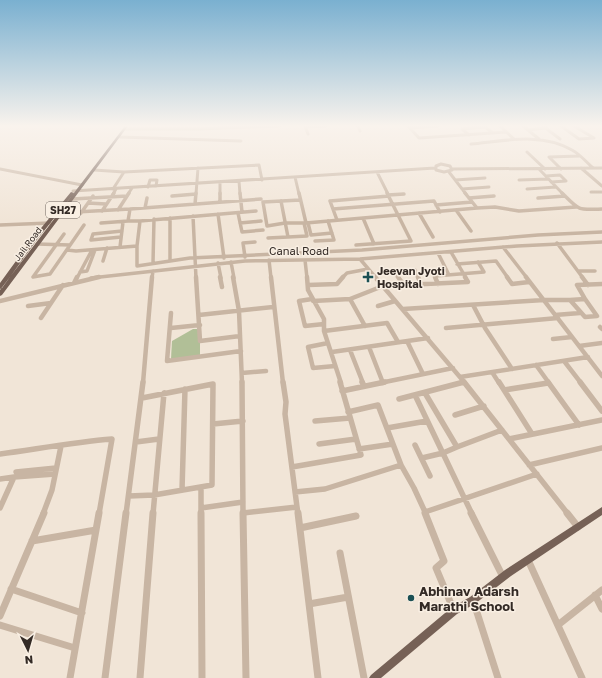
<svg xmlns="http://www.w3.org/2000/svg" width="602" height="678" viewBox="0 0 602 678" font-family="'Golos Text',sans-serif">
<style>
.green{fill:#b1bf97}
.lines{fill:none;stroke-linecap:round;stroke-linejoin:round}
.minor-far4{stroke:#c8b5a3;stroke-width:3}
.minor-far3{stroke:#c8b5a3;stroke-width:3.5}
.minor-far2{stroke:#c8b5a3;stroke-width:4.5}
.minor-far1{stroke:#c8b5a3;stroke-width:5.5}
.minor{stroke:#c8b5a3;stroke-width:7}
.major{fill:#766156;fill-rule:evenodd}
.poi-dot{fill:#1b5054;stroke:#f9efe3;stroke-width:1.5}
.labels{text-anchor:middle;stroke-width:3;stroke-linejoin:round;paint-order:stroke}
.far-street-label{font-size:9px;fill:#332a25;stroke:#f9efe3}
.shield{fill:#f9efe3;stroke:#6e655e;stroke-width:1}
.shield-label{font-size:10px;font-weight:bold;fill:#332a25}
.street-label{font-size:11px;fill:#332a25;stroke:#f9efe3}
.poi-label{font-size:11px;font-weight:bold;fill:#332a25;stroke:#f9efe3;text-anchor:start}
.near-poi-label{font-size:13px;font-weight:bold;fill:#332a25;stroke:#f9efe3;text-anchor:start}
</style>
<rect width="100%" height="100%" fill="#f1e5d7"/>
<path class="green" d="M193,329H200V355L171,359L172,341Z"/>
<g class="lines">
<path class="minor-far4" d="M305,126L308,134
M358,126L360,131
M408,126L419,138L506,132
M500,126L514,139
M523,126L539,139
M543,126L560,139
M561,126L579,139L594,138
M574,126L594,138
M306,127L326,126
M410,128L438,126
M125,129H199L279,126
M528,130L546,128
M469,135L462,129L485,127L493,133
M120,137L241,141
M471,144C503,141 542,132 572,150C580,154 586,162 593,168
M527,152L545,169
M441,164L450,166L452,170L444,172L436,170V166Z
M581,168L602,186
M0,169L82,185
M452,169L602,168
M539,169L563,194
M561,169L549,157L579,156
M94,170L124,172
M377,172L388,194
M449,172L466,194
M546,176L560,175L566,181L551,182
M295,177L299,194
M455,180L485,178
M519,180L548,179
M239,181L240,194
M220,182V194
M148,187L150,180H157L156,186
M113,189L124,172L259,165L262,180
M462,189L489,187
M527,189L556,187
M73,191L435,168
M591,192H602
M113,194L116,189
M128,194L132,188
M196,194L198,168"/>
<path class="minor-far3" d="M220,193V202
M240,193L242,212
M299,193L306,223H285L267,226L263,202L300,200
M465,193L477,208
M562,193C580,211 577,210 602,209
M388,195L404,194
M172,196L196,194
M469,198L494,196
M538,198L565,196
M72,199L127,196
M88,203L106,204
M195,204L196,193
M436,205L472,202
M145,208L147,198
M130,209L261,199
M333,209L434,201L440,212
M118,210L129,193
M456,210L471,231
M102,211L114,193
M58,213L130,209L128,221H140L137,246V266L190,258L362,250L538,235L602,232
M81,213L93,196
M238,213L242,232L263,230
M419,213L433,237
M218,214L224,258
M193,216L196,278
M170,218V261
M363,218L374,244
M337,220L330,201L389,196
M140,221L256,211
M101,223L128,221
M240,223L261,221
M306,223L477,208L495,207L519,211L576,207
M308,223L311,235L332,233
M0,225L50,223
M64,234L33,277L50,274L84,225
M121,237L91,240L93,234L122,231
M288,237L307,236L304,223
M268,238L288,237L281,201
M315,241L334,240L328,221
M557,243L583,278
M37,244L70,245
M356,245L411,241L387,193
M120,247L123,222
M503,247L527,278
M67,250L76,251L137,246
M451,252L466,278
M438,253L449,275
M245,257L243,243L255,242
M360,259L376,278
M269,260L271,278
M305,260L307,278
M103,261L107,248
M231,262L234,278
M153,263L154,219
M218,263L221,278
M457,264L496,261L508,278
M578,271H595
M80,272L87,271L95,250
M77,278L92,250
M91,278L245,261L360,259L517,246L602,242
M152,278L153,271
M342,278L347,273L368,269
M399,278L394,271L415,270L418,278
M436,278L435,276L484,272L478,262"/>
<path class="minor-far2" d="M196,277L200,341L240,336
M220,277L222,287
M233,277L239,311L242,383
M271,277L283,383
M307,277L308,290L324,319V331L341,383
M375,277L465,383
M398,277L404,285
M418,277L421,284
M435,277L438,284
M507,277L512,284L529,282
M526,277L602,376
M582,277L588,285
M74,283L77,277
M308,285L337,284L343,277
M312,299L299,301L305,326L324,324
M350,299L383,286L468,282L465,277
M585,299L577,285L602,284
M585,299L597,316L585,317L570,300Z
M0,301L99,277
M313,301L350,299L365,326
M473,305L485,328L512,369
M28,306L51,303
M378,306L395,301
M403,309L544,300H570
M171,313L167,361L241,351
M199,315L273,307
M555,315L580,313
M41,318L63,285
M600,327L602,329
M171,328L200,325
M446,328L558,318
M324,331L387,323L398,342
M553,339L572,337
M407,341L423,374
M328,343L308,347L313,368L335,366
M579,346L602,343
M369,347L383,383
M350,350L363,383
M332,352L428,338
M564,361L581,383
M536,365L549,383
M492,372L499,383
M242,373L266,371
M460,377L588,357
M143,383L152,277
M380,383L453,368
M460,383L464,382"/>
<path class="minor-far1" d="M242,382L243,514
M362,382L364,386
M464,382L568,514
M499,382L532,434
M548,382L579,425
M580,382L602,411
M504,390L548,383
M342,391L385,382
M425,393L457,447L502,430
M415,395L472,514
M399,399L464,382
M455,415L484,406
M315,421L350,418
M213,424L243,421
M387,428L427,421
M509,439L602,420
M136,442L159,439
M319,444L356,439
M415,445L430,476
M359,449L393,444
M0,454C37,449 75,442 112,439L99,514
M422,458L443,453L457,447
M401,465L414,488L426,514
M529,465L602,448
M292,467L361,455L340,382
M16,472L56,468
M14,477L55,474
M0,479L14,477L0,508
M201,487V514
M182,490L185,389
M295,492L325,489L401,465L378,405L348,412
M129,496L154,495L212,485L213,384L142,398
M297,507L298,514
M201,508L243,502
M425,512L537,474
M243,513L297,507L285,414L286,402L283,382
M43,514L52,490L61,446
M126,514L143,382
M153,514L164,393"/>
<path class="minor" d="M201,513L202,678
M243,513L246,678
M298,513L318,678
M425,513L444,561L436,568L454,611
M471,513L503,577
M567,513L578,527
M300,528L356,516
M32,541L96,530
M340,553L364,678
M528,560L582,678
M11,589L82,613
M595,595L602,609
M473,600L498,678
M309,604L348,597
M0,616L44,513
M0,625L75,648
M558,625L602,590
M70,678L99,513
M105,678L126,513
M140,678L153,513"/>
<path class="major" d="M125,126H128L2,295L0,296V290Z
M71,192L74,193L36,241L2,288L0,289V283L32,239Z
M602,507V515L511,576L476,603L457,614L381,678H369L371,675L451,608L470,597L505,570Z"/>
</g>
<linearGradient id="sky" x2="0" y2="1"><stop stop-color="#7ab0d0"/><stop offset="0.57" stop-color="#f9f3ed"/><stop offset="1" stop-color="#f9f3ed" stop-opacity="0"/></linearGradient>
<rect width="602" height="221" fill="url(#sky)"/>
<g class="poi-dot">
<path d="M366 271h4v4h4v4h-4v4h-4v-4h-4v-4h4z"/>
<circle cx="411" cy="598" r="4"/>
</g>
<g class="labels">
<g class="far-street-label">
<text transform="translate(28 244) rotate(-53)" y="3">Jail Road</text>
</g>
<rect class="shield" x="46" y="202" width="34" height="16" rx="3"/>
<g class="shield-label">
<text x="63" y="214">SH27</text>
</g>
<g class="street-label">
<text x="299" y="255">Canal Road</text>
</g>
<g class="poi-label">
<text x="377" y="275">Jeevan Jyoti<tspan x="377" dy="13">Hospital</tspan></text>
</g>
<g class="near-poi-label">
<text x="419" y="596">Abhinav Adarsh<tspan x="419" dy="15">Marathi School</tspan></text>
</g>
</g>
<g transform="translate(28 650) rotate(175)" stroke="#f9efe3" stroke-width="3" paint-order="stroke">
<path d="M0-3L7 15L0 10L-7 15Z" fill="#332a25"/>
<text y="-6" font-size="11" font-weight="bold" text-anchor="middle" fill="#332a25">N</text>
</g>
</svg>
